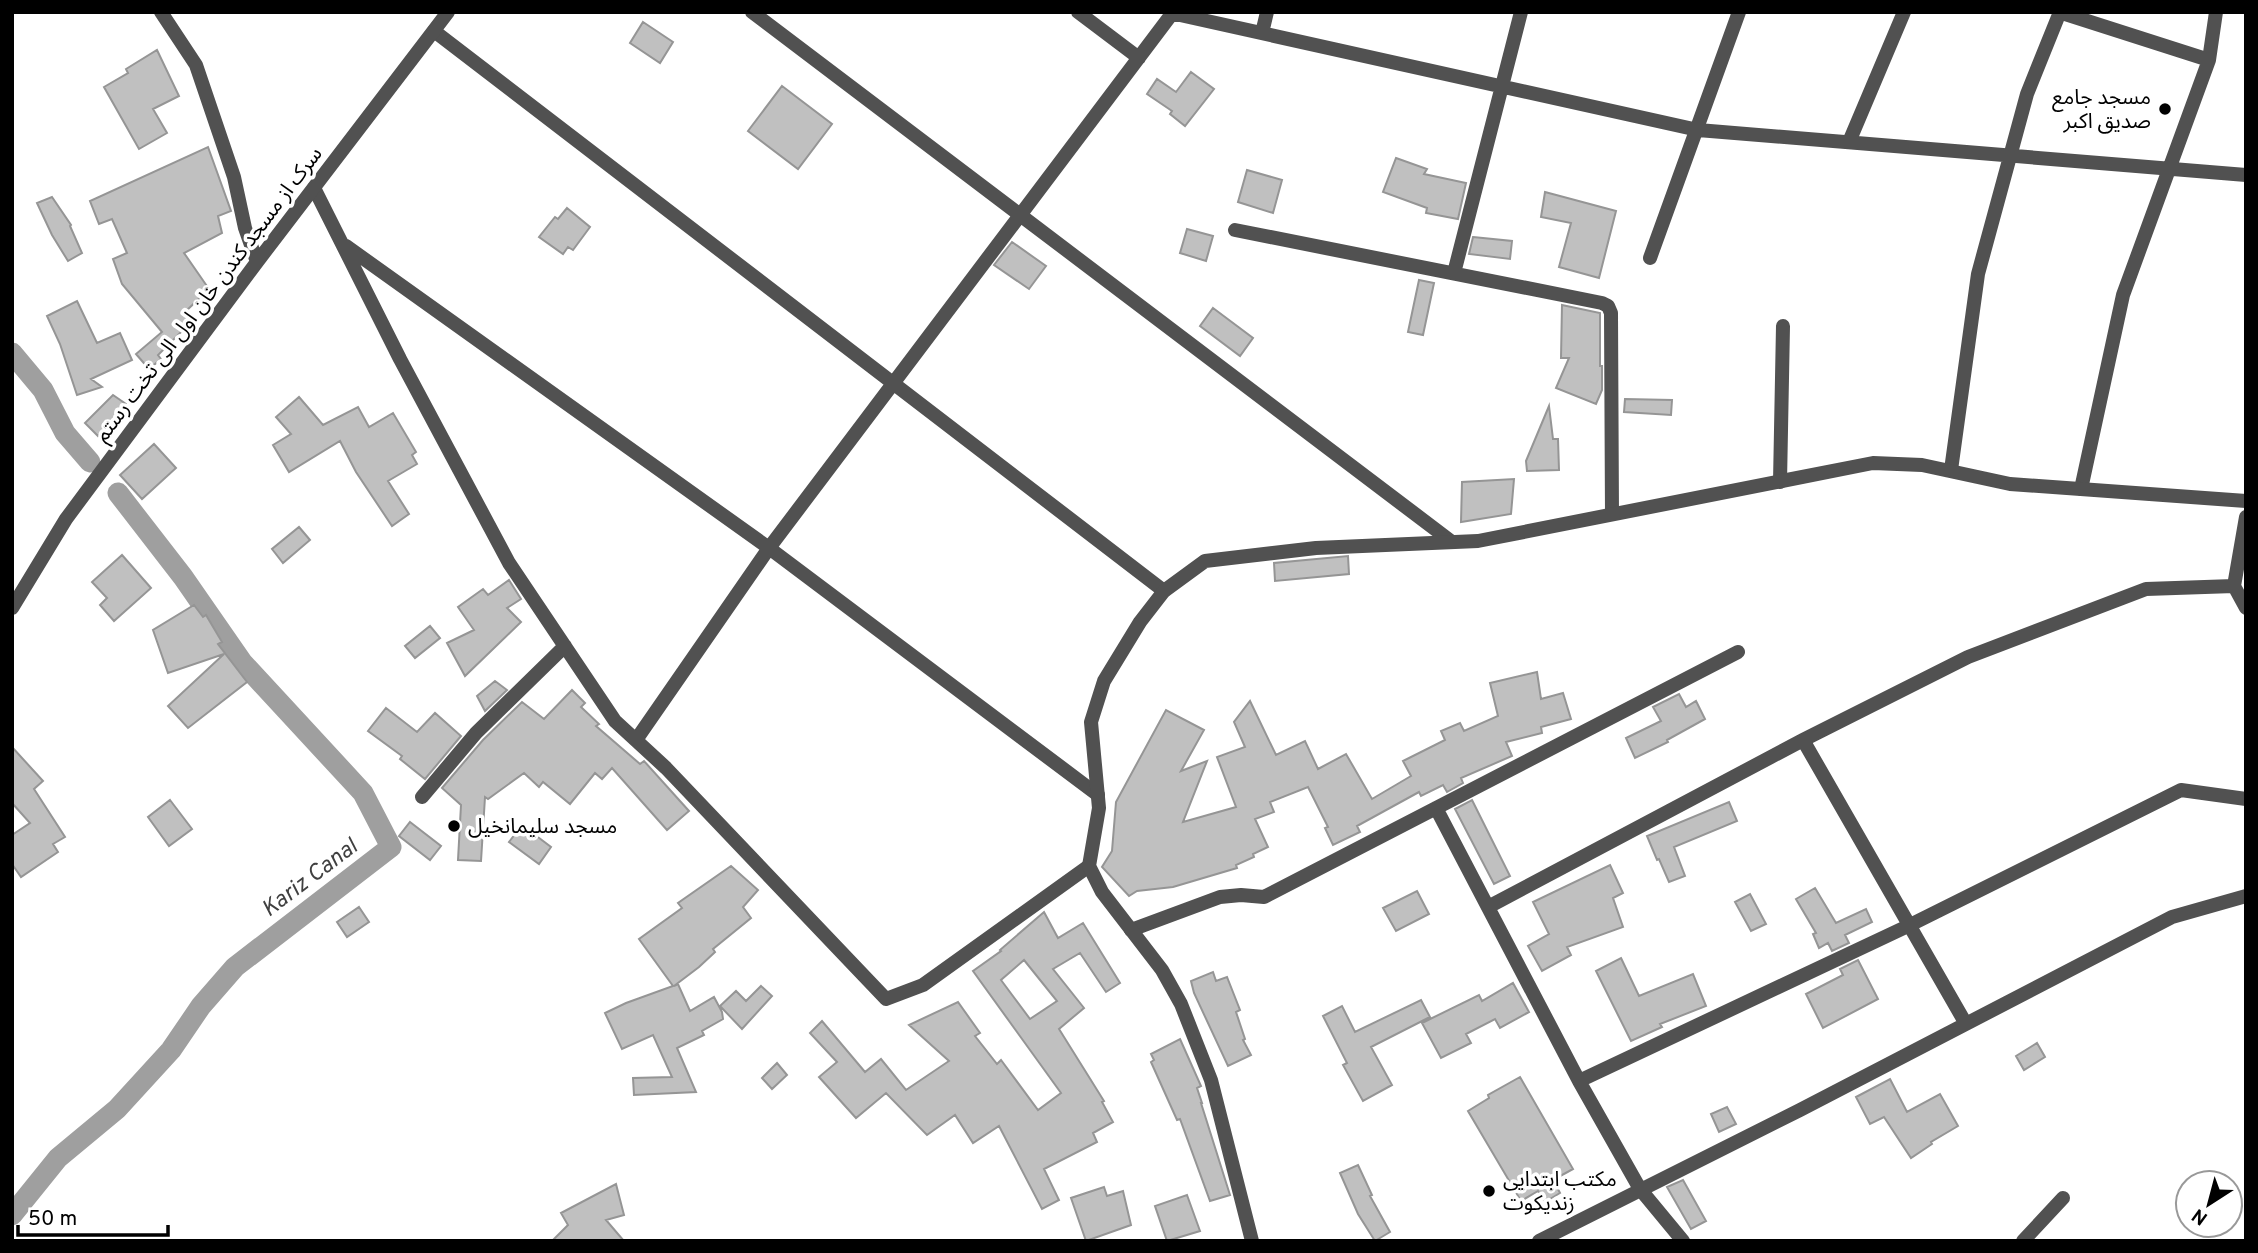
<svg xmlns="http://www.w3.org/2000/svg" width="2258" height="1253" viewBox="0 0 2258 1253" font-family="Overpass,'Noto Sans Arabic',sans-serif">
<style>
.lines{fill:none;stroke-linecap:round;stroke-linejoin:round}
.canal{stroke:#9f9f9f;stroke-width:21}
.building{fill:#c0c0c0;stroke:#959595;stroke-width:2;fill-rule:evenodd}
.minor{stroke:#515151;stroke-width:14}
.tertiary{stroke:#515151;stroke-width:14}
.poi-dot{fill:#000;stroke:#fff;stroke-width:2.5}
.labels{text-anchor:middle;stroke-width:7;stroke-linejoin:round;paint-order:stroke}
.poi-label{font-size:21px;fill:#000;stroke:#fff;text-anchor:start}
.street-label{font-size:21px;fill:#000;stroke:#fff}
.water-label{font-size:23px;font-style:italic;fill:#404040;stroke:#fff}
</style>
<rect width="100%" height="100%" fill="#fff"/>
<g class="lines">
<path class="canal" d="M12,353L43,390L65,433L90,462
M12,1215L58,1158L117,1109L171,1050L201,1006L235,967L391,847L363,793L242,662L183,577L118,493"/>
</g>
<path class="building" d="M643,22L673,42L660,63L630,43Z
M157,50L179,96L153,109L167,133L139,149L104,87L128,73L126,69Z
M1191,72L1214,89L1185,126L1170,114L1172,111L1147,94L1157,79L1176,92Z
M782,86L832,124L798,169L748,131Z
M208,147L231,211L218,216L222,233L184,253L209,289L184,313L189,324L158,355L161,359L149,369L136,354L162,332L122,284L113,259L127,253L112,219L99,224L90,201Z
M1396,158L1427,169L1424,174L1466,183L1458,219L1426,213L1427,208L1383,192Z
M1247,170L1282,180L1273,213L1238,202Z
M1545,192L1616,211L1599,278L1559,267L1571,223L1541,217Z
M52,197L71,225L70,226L82,253L68,261L52,235L37,203Z
M567,208L590,227L573,250L568,247L563,254L539,237L555,217L558,219Z
M1187,229L1213,236L1206,261L1180,253Z
M1473,237L1512,241L1510,259L1469,254Z
M1012,242L1046,266L1029,289L994,265Z
M1419,280L1434,283L1423,335L1408,332Z
M77,301L97,343L120,333L132,360L91,379L102,387L77,395L60,344L47,316Z
M1562,305L1600,313V366H1602V390L1596,404L1556,388L1569,358H1561Z
M1213,308L1253,338L1240,356L1200,326Z
M113,395L126,404L113,422L98,436L85,423Z
M299,397L323,425L358,407L369,427L393,413L416,452L412,455L417,464L388,481L409,514L392,526L356,472L340,441L289,472L273,445L291,434L276,417Z
M1625,399L1672,400L1671,415L1624,412Z
M1549,406L1553,439H1558L1559,470L1527,471L1526,461Z
M154,444L176,468L142,499L120,475Z
M1514,479L1511,514L1461,522L1462,482Z
M299,527L310,540L283,563L272,549Z
M122,555L151,588L114,621L100,605L107,598L92,582Z
M1348,556L1349,574L1275,581L1274,563Z
M509,580L521,599L507,608L521,622L465,676L447,643L474,630L458,607L483,589L488,595Z
M194,605L203,617L206,615L222,642L218,644L247,682L188,728L168,706L224,654L168,673L153,630Z
M430,626L440,638L415,658L405,646Z
M1537,672L1541,699L1563,693L1571,719L1541,727L1542,733L1506,742L1512,756L1461,778L1463,783L1447,792L1443,785L1421,796L1419,792L1357,826L1360,832L1333,845L1325,828L1328,827L1308,787L1270,802L1274,812L1255,819L1268,847L1253,854L1254,857L1236,865L1237,868L1173,887L1137,891L1129,896L1102,867L1112,851L1116,802L1166,710L1204,730L1181,771L1207,761L1183,822L1236,807L1217,757L1245,747L1234,722L1250,701L1276,755L1305,741L1318,769L1346,754L1372,799L1411,776L1403,761L1445,740L1441,731L1460,723L1464,731L1498,716L1490,683Z
M495,681L507,690L485,711L477,696Z
M572,690L585,703L581,707L599,724L596,726L640,764L644,761L689,811L667,830L612,768L602,779L595,773L570,804L543,782L539,787L524,773L488,799L485,797L481,861L458,860L461,805L442,788L483,740L522,702L544,719Z
M1679,694L1686,707L1696,701L1705,719L1667,740L1668,742L1635,758L1626,738L1661,721L1653,707Z
M386,708L417,732L435,713L461,736L425,779L400,759L402,756L368,731Z
M12,747L43,781L34,789L65,837L53,844L58,852L21,877L12,864V835L30,823L12,803Z
M170,800L192,829L169,846L148,817Z
M1472,800L1510,876L1494,884L1455,809Z
M1729,802L1737,821L1674,847L1685,876L1669,882L1659,859L1657,860L1647,836Z
M410,822L441,846L430,860L399,836Z
M522,825L551,847L539,864L509,842Z
M1610,865L1623,893L1613,898L1623,927L1567,947L1571,955L1542,971L1528,946L1549,934L1533,902Z
M731,866L758,890L743,907L751,918L713,949L715,952L699,967L674,986L678,984L690,1011L714,997L722,1012L723,1019L702,1031L704,1035L677,1048L696,1092L634,1095L633,1078L672,1077L653,1035L622,1049L605,1013L626,1003L673,986L639,939L682,908L678,903Z
M1815,888L1836,923L1866,909L1872,922L1845,935L1849,943L1832,951L1828,943L1819,948L1813,934L1816,933L1796,899Z
M1417,891L1429,914L1396,931L1383,908Z
M1750,894L1766,924L1751,931L1735,902Z
M359,907L369,922L347,937L337,922Z
M1044,912L1058,938L1083,923L1120,983L1106,992L1080,953L1053,969L1084,1008L1059,1029L1104,1101L1102,1102L1113,1122L1093,1133L1097,1142L1044,1169L1059,1200L1042,1209L999,1126L973,1143L955,1115L927,1135L886,1093L856,1118L819,1077L837,1062L810,1033L822,1021L865,1072L881,1059L906,1090L949,1061L909,1025L958,1002L980,1033L975,1036L997,1064L1001,1060L1038,1110L1061,1093L973,971L1001,951L1000,950ZM1024,960L1057,1001L1030,1019L1001,980Z
M1621,958L1639,996L1693,974L1706,1006L1660,1024L1662,1027L1631,1041L1596,971Z
M1858,960L1878,999L1823,1028L1806,994L1843,975L1840,969Z
M1213,972L1216,981L1227,977L1240,1010L1236,1012L1245,1039L1243,1040L1251,1055L1228,1066L1194,993L1191,981Z
M1513,983L1529,1012L1500,1028L1495,1019L1466,1034L1471,1043L1441,1058L1422,1023L1479,995L1482,1001Z
M761,986L772,996L742,1029L720,1006L736,991L746,1001Z
M1421,1000L1430,1017L1371,1047L1392,1085L1363,1101L1343,1065L1347,1063L1323,1016L1342,1006L1355,1032Z
M1180,1039L1201,1086L1197,1088L1202,1103H1201L1230,1195L1210,1201L1180,1119L1177,1120L1151,1062L1154,1060L1151,1054Z
M2037,1043L2045,1057L2024,1070L2016,1056Z
M777,1063L787,1075L772,1089L762,1078Z
M1520,1077L1573,1169L1553,1180L1560,1193L1545,1202L1538,1191L1521,1201L1468,1111L1489,1098L1488,1095Z
M1890,1079L1907,1112L1940,1094L1958,1126L1931,1142L1932,1144L1911,1158L1884,1117L1870,1124L1856,1097Z
M1727,1107L1736,1124L1719,1132L1711,1114Z
M1358,1165L1372,1195L1370,1196L1390,1232L1375,1241L1358,1214L1340,1173Z
M1683,1180L1706,1221L1691,1229L1667,1187Z
M616,1184L624,1215L606,1220L624,1241H552L568,1225L561,1213Z
M1104,1187L1107,1196L1123,1191L1131,1225L1086,1241L1071,1198Z
M1187,1195L1200,1231L1167,1241L1155,1206Z"/>
<g class="lines">
<path class="minor" d="M752,12L1452,542
M1078,12L1139,58
M2059,12L2209,60
M434,31L1164,591
M1262,33L1267,12
M1849,142L1904,12
M314,188L400,359L509,563L615,721L666,768L886,999L923,985L1089,866
M1235,230L1602,303L1608,306L1611,313L1612,514
M346,246L769,548L1098,795
M1650,258L1739,12
M1454,273L1521,12
M1951,470L1978,274L2027,94L2060,12
M1780,482L1783,326
M2081,489L2123,295L2209,60L2216,12
M2246,517L2234,586L2246,608
M636,740L769,548L1171,15H1180L1698,130L2246,175
M1803,740L1966,1024
M422,797L476,733L565,646
M1436,808L1579,1081L1640,1189L1683,1241
M1488,907L1803,740L1968,657L2146,589L2234,586
M1131,930L1220,897L1241,895L1264,897L1738,652
M1579,1081L1908,926L2181,790L2246,799
M1539,1241L1800,1110L2172,917L2246,896
M2023,1241L2063,1198"/>
<path class="tertiary" d="M161,12L196,65L234,177L245,228L257,262
M12,608L66,519L257,262L448,12
M1252,1241L1211,1080L1181,1004L1162,970L1102,892L1089,866L1099,808L1091,722L1104,681L1140,622L1164,591L1205,561L1316,548L1478,541L1873,463L1922,465L2010,484L2246,501"/>
</g>
<g class="poi-dot">
<circle cx="2165" cy="109" r="7"/>
<circle cx="454" cy="826" r="7"/>
<circle cx="1489" cy="1191" r="7"/>
</g>
<g class="labels">
<g class="poi-label">
<text x="2151" y="104" text-anchor="end">مسجد جامع<tspan x="2151" dy="24">صدیق اکبر</tspan></text>
<text x="468" y="833">مسجد سلیمانخیل</text>
<text x="1503" y="1186">مکتب ابتدایی<tspan x="1503" dy="24">زندیکوت</tspan></text>
</g>
<g class="street-label">
<text transform="translate(208 294) rotate(-53)" y="7">سرک از مسجد کندن خان اول الی تخت رستم</text>
</g>
<g class="water-label">
<text transform="translate(309 877) rotate(-37)" y="8">Kariz Canal</text>
</g>
</g>
<rect width="2258" height="1253" fill="none" stroke="#000000" stroke-width="28"/>
<g transform="translate(2209 1204) rotate(216)"><circle r="33" fill="#ffffff" stroke="#999999" stroke-width="2"/>
<path d="M0-5L12 26L0 18L-12 26Z" fill="#000000"/>
<text y="-10" font-size="19" font-weight="bold" text-anchor="middle" fill="#000000">N</text>
</g>
<path d="M18 1225v10h150v-10" fill="none" stroke="#000000" stroke-width="3.5"/>
<text x="28" y="1225" font-size="21" fill="#000000" stroke="#ffffff" stroke-width="5" paint-order="stroke">50 m</text>
</svg>
